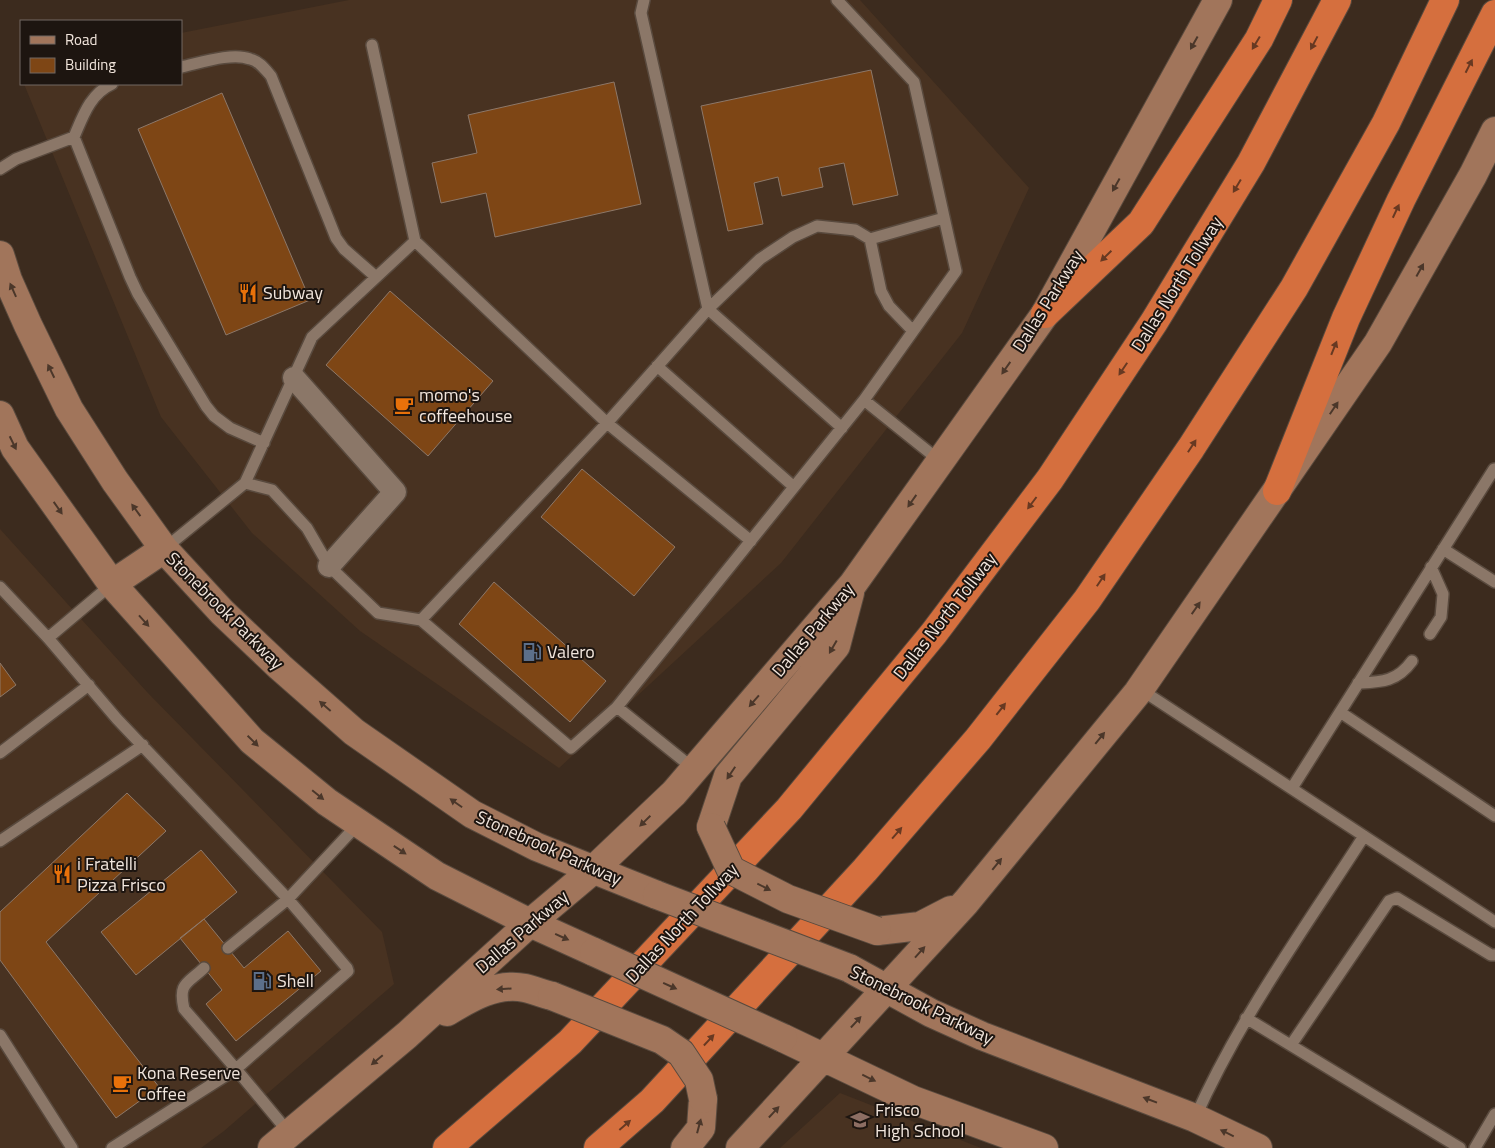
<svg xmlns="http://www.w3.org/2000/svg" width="1495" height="1148" viewBox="0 0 1495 1148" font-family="'Titillium Web',sans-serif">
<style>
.built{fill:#483221}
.building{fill:#7e4615;stroke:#8d7869}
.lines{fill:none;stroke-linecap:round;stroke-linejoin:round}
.lane-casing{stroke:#594a3e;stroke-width:14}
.street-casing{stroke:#594a3e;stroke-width:25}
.secondary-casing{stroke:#594a3e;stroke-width:30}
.highway-casing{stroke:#594a3e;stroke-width:30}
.lane{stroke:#8b7768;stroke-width:11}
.street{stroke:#8b7768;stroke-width:22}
.secondary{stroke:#a1755b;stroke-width:28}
.highway{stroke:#d56f3e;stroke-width:28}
.secondary-bridge-casing{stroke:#594a3e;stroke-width:30;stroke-linecap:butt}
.secondary-bridge{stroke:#a1755b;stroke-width:28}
.oneway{fill:#4b372a}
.oneway2{fill:#673922}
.labels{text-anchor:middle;stroke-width:4;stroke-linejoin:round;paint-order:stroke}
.street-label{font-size:18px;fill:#f1e5dc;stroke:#1d1510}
.poi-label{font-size:18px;fill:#f1e5dc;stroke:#1d1510;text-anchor:start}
</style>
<rect width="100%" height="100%" fill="#3c2b1e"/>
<path class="built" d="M349,0H860L1029,188L962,333L781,563L559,768L360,631L252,533L161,417L24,84H181V33Z
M0,529L147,692L382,932L394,984L224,1131L201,1148H0Z
M840,1093L981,1148H780Z"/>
<path class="building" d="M871,70L898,195L853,205L844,163L819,168L823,187L782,196L778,177L754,183L763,224L728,231L701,106Z
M614,82L641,204L495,237L486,193L441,203L432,163L477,153L468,115Z
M222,93L310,300L226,335L138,129Z
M390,291L493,381L428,456L326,365Z
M582,469L675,547L634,596L541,517Z
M494,582L606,681L570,722L459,624Z
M0,663L16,685L0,697Z
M127,793L166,831L46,942L159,1087L116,1118L0,960V912Z
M201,850L237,892L136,975L101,932Z
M204,919L244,968L288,931L321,971L236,1041L206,1004L222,990L180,938Z"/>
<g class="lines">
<g class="lane-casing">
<path id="lane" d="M837,0L914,82L956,271L864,400
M372,45L415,241L607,423L751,541
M181,67C200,63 232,52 250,59C259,61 265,69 271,76L336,238L344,249L376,277
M74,137C83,116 90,94 112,84
M0,169L16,159L74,137L130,277L138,294L206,406L214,416L230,428L264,443
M870,239L881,291L889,306L913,331
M657,366L794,487
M842,428L708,309L760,259L793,237L817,226L855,230L870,239L944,218
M245,483L272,490L307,528L329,566L378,613L421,620
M164,549L245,483L312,337L415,241
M1443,549L1495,582
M112,584L48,638L117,719L288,899L347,968L348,971L236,1069L290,1134
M0,587L48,638
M1430,634L1441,617L1443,594L1431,567
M1358,683C1381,682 1397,682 1412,661
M1140,689L1364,836
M617,707L571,748L421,620L607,423L708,309L641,13L644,0
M1340,712L1495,816
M0,753L89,685
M694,769L617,707L864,400L940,461
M1292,788L1494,469
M0,841L143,745
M228,948L288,899L359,823
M1246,1018L1460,1148
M0,1035L72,1148
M1291,1045L1389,901L1397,898L1491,955H1495
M1195,1118C1240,1017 1305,928 1364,836L1495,922
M112,1148L236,1069L184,1009C178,983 187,984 204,968
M1475,1148L1495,1114"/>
</g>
<g class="street-casing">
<path id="street" d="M294,378L395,492L329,566"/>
</g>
<g class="secondary-casing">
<path id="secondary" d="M0,255L8,280L28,325L69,409L115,481L164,549L222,612L280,667L354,732L472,814L537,847L657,895
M0,415L15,448L112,584L252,741L327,802L437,876L530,923L594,952
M112,584L164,549
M711,827L728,776L836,646L850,593
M877,931L920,926L951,910
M849,968L931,1013L982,1036L1195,1118L1258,1148
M447,1012C470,998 497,982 525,988C534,990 543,994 552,996
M783,1038L913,1100L1044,1148
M272,1148L407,1035L530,923L593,870L674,793L853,584L1045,314L1218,0
M685,1148L701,1128L703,1099
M740,1148L966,902L1138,692L1378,343L1473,175L1495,131"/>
</g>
<g class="highway-casing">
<path id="highway" d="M1045,314L1141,223L1259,39L1278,0
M1277,491L1346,318L1401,200L1495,14
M447,1148L570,1042L789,809L934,633L1050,479L1154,322L1251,163L1337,0
M598,1148L652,1101L865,870L978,739L1087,600L1191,448L1294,288L1386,123L1445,0"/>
</g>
<use href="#lane" class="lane"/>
<use href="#street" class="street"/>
<use href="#secondary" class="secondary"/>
<use href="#highway" class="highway"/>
<g class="secondary-bridge-casing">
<path id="secondary-bridge" d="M711,827L731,870L788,899L877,931
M657,895L849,968
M594,952L783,1038
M552,996L662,1040L681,1053L699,1080L703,1099"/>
</g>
<use href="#secondary-bridge" class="secondary-bridge"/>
</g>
<defs><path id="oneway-solid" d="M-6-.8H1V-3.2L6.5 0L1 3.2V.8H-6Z" transform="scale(1.25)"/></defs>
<g class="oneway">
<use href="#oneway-solid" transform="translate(1194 43) rotate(119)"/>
<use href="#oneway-solid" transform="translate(1116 185) rotate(119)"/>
<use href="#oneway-solid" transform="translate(1420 270) rotate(-61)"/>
<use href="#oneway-solid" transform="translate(13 290) rotate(-114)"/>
<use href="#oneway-solid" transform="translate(1006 368) rotate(125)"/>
<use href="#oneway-solid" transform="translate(51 371) rotate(-116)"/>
<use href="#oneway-solid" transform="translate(1334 408) rotate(-56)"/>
<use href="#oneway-solid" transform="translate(13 443) rotate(64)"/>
<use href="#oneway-solid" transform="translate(912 501) rotate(125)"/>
<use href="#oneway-solid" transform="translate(58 508) rotate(55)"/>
<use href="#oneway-solid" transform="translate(136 510) rotate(-126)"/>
<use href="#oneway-solid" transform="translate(1196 608) rotate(-55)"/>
<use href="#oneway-solid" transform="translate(144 621) rotate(48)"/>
<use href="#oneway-solid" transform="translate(833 647) rotate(120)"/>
<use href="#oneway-solid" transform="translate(754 701) rotate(131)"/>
<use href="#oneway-solid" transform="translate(325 706) rotate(-139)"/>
<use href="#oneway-solid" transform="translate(1100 738) rotate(-51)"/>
<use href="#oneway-solid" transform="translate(253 741) rotate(44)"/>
<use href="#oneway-solid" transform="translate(731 773) rotate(124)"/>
<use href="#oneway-solid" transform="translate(318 795) rotate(39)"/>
<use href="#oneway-solid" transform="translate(456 803) rotate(-145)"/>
<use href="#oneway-solid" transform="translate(645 821) rotate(136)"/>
<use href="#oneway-solid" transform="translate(400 850) rotate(34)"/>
<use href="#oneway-solid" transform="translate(997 864) rotate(-51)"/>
<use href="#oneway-solid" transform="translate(764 887) rotate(27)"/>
<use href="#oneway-solid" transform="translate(562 937) rotate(24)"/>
<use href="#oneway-solid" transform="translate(920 952) rotate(-48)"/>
<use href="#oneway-solid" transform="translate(670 986) rotate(24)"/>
<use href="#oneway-solid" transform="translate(504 989) rotate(176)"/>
<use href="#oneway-solid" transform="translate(856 1022) rotate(-47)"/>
<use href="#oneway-solid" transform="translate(377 1060) rotate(140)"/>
<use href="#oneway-solid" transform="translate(869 1078) rotate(26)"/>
<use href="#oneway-solid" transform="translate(1150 1100) rotate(-159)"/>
<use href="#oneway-solid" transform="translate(774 1112) rotate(-47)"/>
<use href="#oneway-solid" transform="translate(699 1126) rotate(-75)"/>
<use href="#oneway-solid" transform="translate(1227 1133) rotate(-154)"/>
</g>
<g class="oneway2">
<use href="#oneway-solid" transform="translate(1256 43) rotate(121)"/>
<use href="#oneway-solid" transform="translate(1314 43) rotate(118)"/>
<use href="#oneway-solid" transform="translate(1469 66) rotate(-63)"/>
<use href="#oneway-solid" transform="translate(1237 186) rotate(121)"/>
<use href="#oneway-solid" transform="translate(1396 211) rotate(-65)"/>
<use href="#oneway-solid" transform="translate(1106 256) rotate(136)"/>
<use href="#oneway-solid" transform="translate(1334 348) rotate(-68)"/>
<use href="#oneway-solid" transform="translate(1123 369) rotate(124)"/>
<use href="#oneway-solid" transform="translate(1192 446) rotate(-57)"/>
<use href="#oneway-solid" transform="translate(1032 503) rotate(127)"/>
<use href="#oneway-solid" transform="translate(1101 580) rotate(-56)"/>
<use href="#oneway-solid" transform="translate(1001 709) rotate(-52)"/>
<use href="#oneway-solid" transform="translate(897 833) rotate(-49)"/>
<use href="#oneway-solid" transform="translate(709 1040) rotate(-47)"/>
<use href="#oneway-solid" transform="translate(625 1125) rotate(-41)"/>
</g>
<defs>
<g id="restaurant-bare" transform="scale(1.5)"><path d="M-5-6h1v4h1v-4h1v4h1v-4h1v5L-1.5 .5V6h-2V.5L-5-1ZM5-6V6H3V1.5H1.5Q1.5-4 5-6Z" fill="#e8710a" stroke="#1d1510" stroke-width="2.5" paint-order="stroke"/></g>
<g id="cafe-bare" transform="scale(1.5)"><path d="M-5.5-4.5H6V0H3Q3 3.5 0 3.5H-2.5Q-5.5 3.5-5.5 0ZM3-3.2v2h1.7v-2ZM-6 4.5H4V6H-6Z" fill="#e8710a" stroke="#1d1510" stroke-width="2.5" paint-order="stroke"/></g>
<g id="fuel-bare" transform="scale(1.5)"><path d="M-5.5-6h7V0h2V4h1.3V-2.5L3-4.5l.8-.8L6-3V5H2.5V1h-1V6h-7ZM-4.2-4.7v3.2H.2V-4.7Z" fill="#5c6f8a" stroke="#1d1510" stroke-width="2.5" paint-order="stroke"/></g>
<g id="school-bare" transform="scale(1.5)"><path d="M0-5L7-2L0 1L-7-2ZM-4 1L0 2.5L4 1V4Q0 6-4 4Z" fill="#8d6e63" stroke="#1d1510" stroke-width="2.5" paint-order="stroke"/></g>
</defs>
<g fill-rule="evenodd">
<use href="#restaurant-bare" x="248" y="293"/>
<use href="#cafe-bare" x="404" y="405"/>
<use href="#fuel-bare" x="532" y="652"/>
<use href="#restaurant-bare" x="62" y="874"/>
<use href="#fuel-bare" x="262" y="981"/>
<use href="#cafe-bare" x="122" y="1083"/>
<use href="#school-bare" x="860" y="1120"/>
</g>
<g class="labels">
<g class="street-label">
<text transform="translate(1177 284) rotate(-58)" y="6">Dallas North Tollway</text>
<text transform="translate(1048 301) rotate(-58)" y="6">Dallas Parkway</text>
<text transform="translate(225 611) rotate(45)" y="6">Stonebrook Parkway</text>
<text transform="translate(945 616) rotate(-52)" y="6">Dallas North Tollway</text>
<text transform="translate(813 630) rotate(-50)" y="6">Dallas Parkway</text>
<text transform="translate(549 848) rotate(24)" y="6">Stonebrook Parkway</text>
<text transform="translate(682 923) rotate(-47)" y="6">Dallas North Tollway</text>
<text transform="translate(522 932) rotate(-41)" y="6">Dallas Parkway</text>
<text transform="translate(922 1005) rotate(26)" y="6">Stonebrook Parkway</text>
</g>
<g class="poi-label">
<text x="263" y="299">Subway</text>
<text x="419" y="401">momo's<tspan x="419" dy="21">coffeehouse</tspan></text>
<text x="547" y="658">Valero</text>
<text x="77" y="870">i Fratelli<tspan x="77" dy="21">Pizza Frisco</tspan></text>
<text x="277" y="987">Shell</text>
<text x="137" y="1079">Kona Reserve<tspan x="137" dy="21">Coffee</tspan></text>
<text x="875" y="1116">Frisco<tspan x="875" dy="21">High School</tspan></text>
</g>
</g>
<rect x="20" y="20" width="162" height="65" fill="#1d1510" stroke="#726862"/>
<rect x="30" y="36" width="25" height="8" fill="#a1755b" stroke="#726862"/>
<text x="65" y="45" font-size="15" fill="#f1e5dc">Road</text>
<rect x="30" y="58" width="25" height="15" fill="#7e4615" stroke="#726862"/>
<text x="65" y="70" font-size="15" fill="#f1e5dc">Building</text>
</svg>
